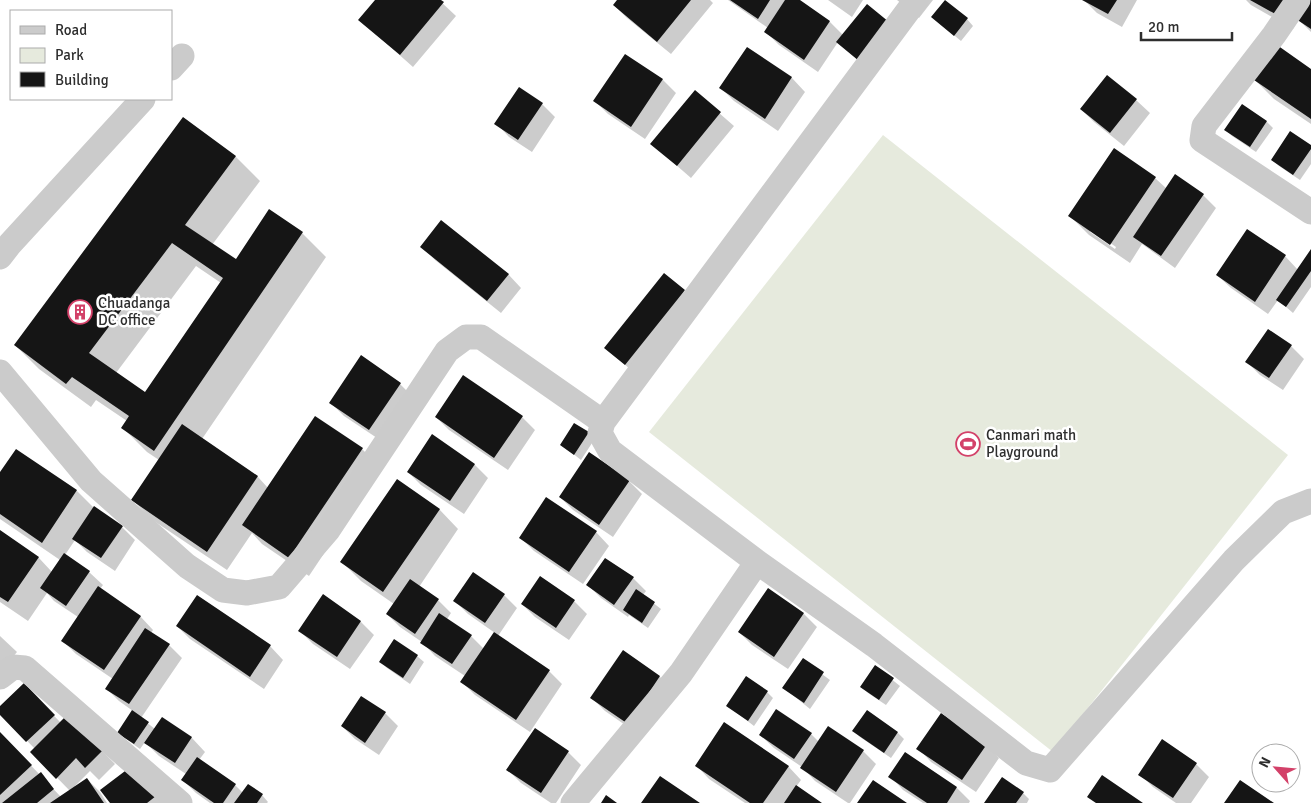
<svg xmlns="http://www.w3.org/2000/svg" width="1311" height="803" viewBox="0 0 1311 803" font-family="Signika,sans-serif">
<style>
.green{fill:#e6eadd}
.shadow{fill:#0003;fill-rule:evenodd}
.building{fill:#151515;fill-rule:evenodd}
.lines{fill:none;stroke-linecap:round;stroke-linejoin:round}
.minor{stroke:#cbcbcb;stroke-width:25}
.labels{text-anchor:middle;stroke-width:5;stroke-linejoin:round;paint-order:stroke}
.poi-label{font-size:15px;fill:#2e2e2e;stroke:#fff;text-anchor:start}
</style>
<rect width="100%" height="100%" fill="#fff"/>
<path class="green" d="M883,135L1288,455L1053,752L649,432Z"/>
<path class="shadow" d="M377,0H439L456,16L413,67L360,20Z
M619,0H710L713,3L671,54L627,18L614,5Z
M728,0H798L830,22L843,35L873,73L838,42L818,72L779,45L766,32L768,28Z
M828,0H863L852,17Z
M897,0H933L919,18Z
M1084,0H1137L1122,27L1097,13Z
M1246,0H1311V32L1298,19L1293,29L1251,5Z
M932,17L967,19L973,26L961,41Z
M748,48L792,78L805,92L778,131L734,101L721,88Z
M626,55L663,80L676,93L645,139L608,114L595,101Z
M1311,70V124L1274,99L1255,80Z
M1107,77L1136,100L1150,113L1124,146L1094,122L1081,109Z
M695,92L734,126L691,178L652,144Z
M542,104L555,117L532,152L509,137L496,123Z
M1242,106L1267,122L1273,128L1256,152L1232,136L1226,130Z
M184,118L236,157L260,181L212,245L236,261L302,233L326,257L202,439L258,477L268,488L316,418L362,449L381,468L309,576L262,544L252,533L227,570L151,519L132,499L159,460L147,452L123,428L127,421L96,400L91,407L39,369L15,345ZM196,266L221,283L146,393L116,373Z
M1311,147V164L1300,180L1279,166L1272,160Z
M1155,178L1167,189L1203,195L1216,208L1175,268L1142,244L1130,263L1089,235L1070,216ZM1090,229L1116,247L1115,249L1090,232Z
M1248,231L1285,256L1298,270L1311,251V287L1293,313L1278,300L1268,314L1231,288L1217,275Z
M422,246L508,274L521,288L501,313L435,260Z
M664,274L698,304L639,377L606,348Z
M1291,346L1304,359L1283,390L1260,375L1247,362Z
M400,384L413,397L383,442L344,416L331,403Z
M436,417H522L535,430L508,470L449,430Z
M588,433L594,440L581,460L562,445Z
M432,436L475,465L488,478L464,514L421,485L408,472Z
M16,450L77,491L94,508L122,527L135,540L115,571L87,552L75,540L65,555L89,572L103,585L100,589L140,616L153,630L151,633L169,645L182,658L141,718L155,729L162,718L192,738L205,752L199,760L235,785L243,793L262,795L268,802L267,803H210L196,793L183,780L186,774L159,756L145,742L140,749L118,733L133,711L119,701L106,688L113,679L76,654L63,641L78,617L54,601L47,593L28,621L0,602V532L39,558L52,572L60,560L0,519V474Z
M629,481L642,494L613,537L573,510L560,497Z
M439,509L458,529L419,587L438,600L451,613L447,619L471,636L484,649L495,633L468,614L455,601L504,595L517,608L498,636L549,671L562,684L530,732L475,695L462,682L465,676L435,656L422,642L400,627L387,614L394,604L361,581L342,562Z
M596,532L609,546L583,584L534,551L520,537Z
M633,578L646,591L643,595L661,609L648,628L629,615L628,617L601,598L588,585Z
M323,596L361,622L374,635L350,669L313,644L300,631Z
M197,597L270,646L283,660L264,689L190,639L177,626Z
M574,601L587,614L569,640L535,617L522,604Z
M804,614L817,627L788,669L752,645L739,632Z
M0,636L17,652L0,672Z
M395,640L417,656L424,662L410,684L387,668L380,661Z
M623,652L660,677L673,690L641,736L605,711L592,698Z
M803,660L830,680L810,709L784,688Z
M875,666L900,686L886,705L868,693L861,687Z
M24,685L61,723L68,716L115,764L99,780L90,771L75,786L76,787L87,779L100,792L107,803H0V733L61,797L70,791L32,752L35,749L0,713V708Z
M767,692L773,698L754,726L728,706Z
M362,697L385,713L398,726L379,755L355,739L342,726Z
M854,731L898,733L904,739L891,758L860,737Z
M811,734L819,742L863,751L876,764L850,803H848L815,781L802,767L774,748L760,735Z
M986,745L999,758L976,792L931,762L918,748Z
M568,752L581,765L556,803H551L521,783L508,770Z
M906,753L957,788L970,801L969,803H923L903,790L890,776Z
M1196,764L1209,777L1191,803H1176L1153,787L1140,774Z
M696,765L788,766L801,780L796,787L820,803H745L709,779Z
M133,767L163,803H112Z
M1023,793L1029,799L1027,803H986Z"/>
<path class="building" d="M375,0H441L444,2L400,55L358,20Z
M617,0H691L657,42L613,5Z
M730,0H770L758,19Z
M785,0H800L830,21L804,60L764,32Z
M945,0L968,18L954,36L931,17Z
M1082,0H1117L1108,14Z
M1250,0H1289L1279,16Z
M1309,0H1311V29L1296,19Z
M867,4L889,22L859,61L836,42Z
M1277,45L1311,69V119L1254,80Z
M747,47L792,77L765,119L719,88Z
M625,54L663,79L631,127L593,101Z
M1107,75L1137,99L1110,133L1080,109Z
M519,87L543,103L518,140L494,124Z
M695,90L721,112L677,166L650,144Z
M1242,104L1267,121L1250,147L1224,130Z
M183,117L236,156L185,225L236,259L269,209L303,232L154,451L121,428L129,416L72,377L66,384L14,345ZM172,243L223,278L145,392L89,353Z
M1290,131L1311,145V149L1293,175L1271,160Z
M1114,148L1156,177L1110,245L1068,216Z
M1175,174L1204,194L1161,256L1133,237Z
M441,220L509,274L487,301L420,247Z
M1247,229L1286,255L1255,302L1216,275Z
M1311,249V271L1286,307L1276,300Z
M664,273L685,290L625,365L604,348Z
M1268,329L1292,345L1269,378L1245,362Z
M361,355L401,383L369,430L329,403Z
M463,375L523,416L494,458L435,417Z
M315,416L363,448L289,558L242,525Z
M574,423L589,432L574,455L560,445Z
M182,424L258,476L207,552L131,500Z
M432,434L475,464L450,501L407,472Z
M16,449L77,490L42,543L0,514V472Z
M589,452L630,480L599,525L559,497Z
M397,479L440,509L383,592L340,562Z
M546,497L597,531L569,572L519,538Z
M94,506L123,526L101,558L72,539Z
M0,530L39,557L8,602L0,597Z
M64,553L90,571L66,606L40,588Z
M605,558L634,577L614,605L586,585Z
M473,572L505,594L485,623L453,601Z
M540,576L575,600L556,628L521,604Z
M410,579L439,599L415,634L386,614Z
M98,586L141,616L104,670L61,641Z
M768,588L804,613L774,657L738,632Z
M636,589L655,602L642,623L623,610Z
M323,594L361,621L337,657L298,631Z
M197,595L271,645L250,677L176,626Z
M439,613L472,635L452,664L420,643Z
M145,628L170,644L129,704L105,689Z
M494,632L550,670L516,720L460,682Z
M394,639L418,655L403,678L379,662Z
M623,650L660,676L628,724L590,698Z
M803,658L824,672L804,703L782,688Z
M875,665L894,678L879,700L860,687Z
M746,676L768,691L748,721L726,706Z
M24,683L55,715L26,742L0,715V706Z
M361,696L386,712L365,743L341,726Z
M776,709L812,733L794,759L759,735Z
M132,710L149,722L134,744L117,733Z
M867,710L898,732L884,753L852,731Z
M941,713L987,744L962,780L916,749Z
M68,714L103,750L85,768L76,758L56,779L30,752Z
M162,717L192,737L175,763L144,743Z
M724,722L789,766L763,803H750L695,766Z
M828,726L864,750L836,792L800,768Z
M535,728L569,751L541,793L506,770Z
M0,732L32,765L0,795Z
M1162,739L1197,763L1173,798L1138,775Z
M905,752L957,787L947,803H927L888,777Z
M197,757L236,784L223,803H214L181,780Z
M133,765L156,796L147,803H110L100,790Z
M41,772L54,789L37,803H2Z
M1102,775L1143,803H1096L1087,797Z
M660,776L700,803H641Z
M1002,777L1024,792L1016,803H984Z
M87,778L104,803H50Z
M873,780L907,803H857Z
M1240,780L1274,803H1224Z
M248,784L263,794L257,803H234Z
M796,785L822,803H784Z
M606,795L617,803H601Z"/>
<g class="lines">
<path class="minor" d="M916,0L603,422L600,433L610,451L757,562L874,645L1026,763L1050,770L1234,560L1283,512L1311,501
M1298,0L1274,35L1204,126L1202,140L1311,212
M171,68L182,56
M0,257L10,244L143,99
M0,372L91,481L187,566L223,590L247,593L279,587L328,530L447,351L466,337H481L603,422
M0,677L13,667L25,668L180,803
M573,803L681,673L757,562"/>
</g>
<defs>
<g id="building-ring" transform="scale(1.25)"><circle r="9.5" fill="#fff" stroke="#d34169" stroke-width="1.5"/><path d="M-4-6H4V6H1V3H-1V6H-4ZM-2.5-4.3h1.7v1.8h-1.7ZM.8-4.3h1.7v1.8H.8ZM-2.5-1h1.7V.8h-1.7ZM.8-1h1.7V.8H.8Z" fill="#d34169"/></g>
<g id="stadium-ring" transform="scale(1.25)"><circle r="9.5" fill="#fff" stroke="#d34169" stroke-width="1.5"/><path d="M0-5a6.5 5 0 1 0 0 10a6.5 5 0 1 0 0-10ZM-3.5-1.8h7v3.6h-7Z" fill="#d34169"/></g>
</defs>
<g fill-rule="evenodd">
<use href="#building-ring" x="80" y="312"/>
<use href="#stadium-ring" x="968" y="444"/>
</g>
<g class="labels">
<g class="poi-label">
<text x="98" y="308">Chuadanga<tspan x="98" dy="17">DC office</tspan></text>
<text x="986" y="440">Canmari math<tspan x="986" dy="17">Playground</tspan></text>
</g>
</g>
<rect x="10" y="10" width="162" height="90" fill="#ffffff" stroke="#ababab"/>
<rect x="20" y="26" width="25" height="8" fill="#cbcbcb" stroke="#ababab"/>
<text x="55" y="35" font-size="15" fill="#2e2e2e">Road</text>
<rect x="20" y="48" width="25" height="15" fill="#e6eadd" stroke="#ababab"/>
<text x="55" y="60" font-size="15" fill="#2e2e2e">Park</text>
<rect x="20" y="72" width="25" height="15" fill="#151515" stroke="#ababab"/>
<text x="55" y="85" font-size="15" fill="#2e2e2e">Building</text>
<g transform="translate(1276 768) rotate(297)"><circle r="24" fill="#ffffff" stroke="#ababab"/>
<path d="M0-4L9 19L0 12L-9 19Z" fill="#d34169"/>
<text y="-8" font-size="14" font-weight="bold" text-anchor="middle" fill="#2e2e2e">N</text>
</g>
<path d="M1141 32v8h91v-8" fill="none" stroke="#2e2e2e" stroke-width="2.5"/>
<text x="1148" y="32" font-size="15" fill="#2e2e2e" stroke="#ffffff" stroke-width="4" paint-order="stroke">20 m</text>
</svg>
